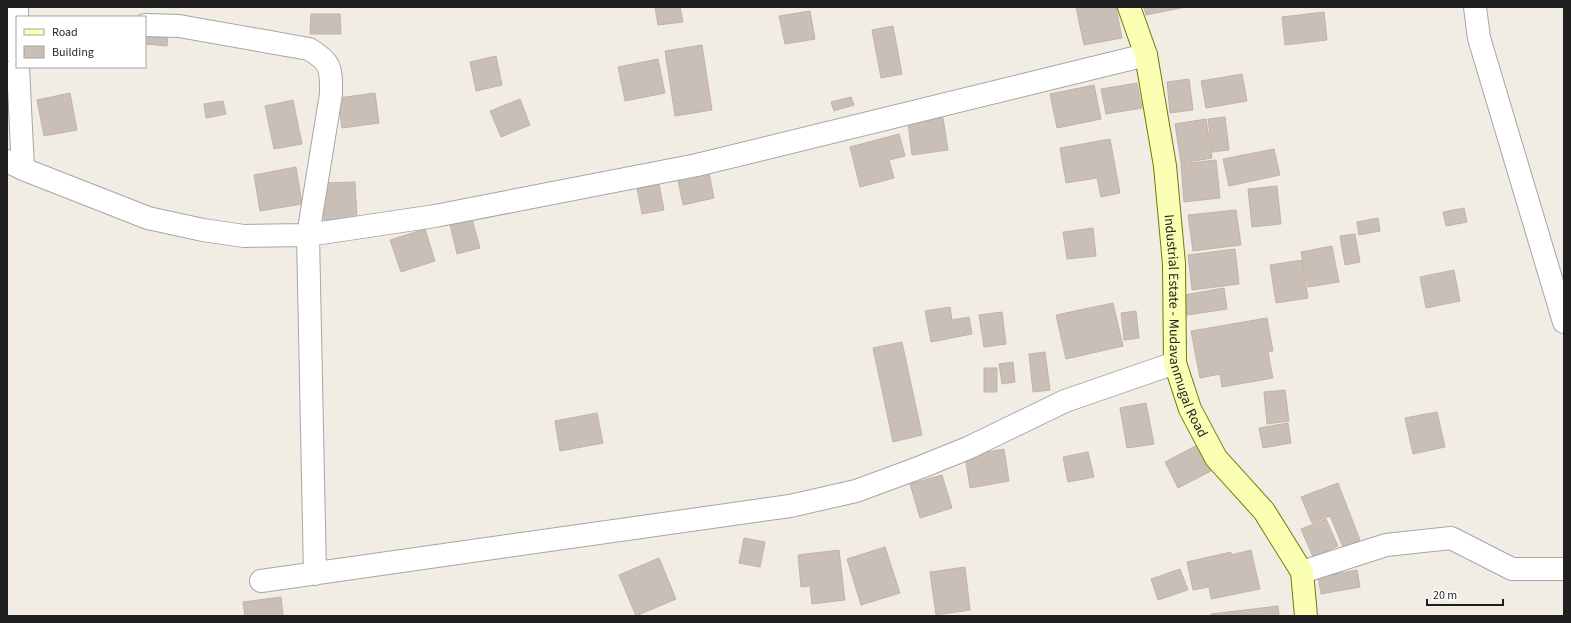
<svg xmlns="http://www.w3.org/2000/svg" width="1571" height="623" viewBox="0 0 1571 623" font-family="'Source Sans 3',sans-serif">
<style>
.building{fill:#c9bfb7;stroke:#c4b3a5}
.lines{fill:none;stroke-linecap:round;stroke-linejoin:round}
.street-casing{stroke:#a6a6a6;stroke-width:24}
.secondary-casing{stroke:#6d7c00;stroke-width:24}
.street{stroke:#fff;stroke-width:22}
.secondary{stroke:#faffb4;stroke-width:22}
.labels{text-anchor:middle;stroke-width:3.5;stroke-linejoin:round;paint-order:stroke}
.street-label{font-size:14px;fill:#1f1f1f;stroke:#fff}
</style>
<rect width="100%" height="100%" fill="#f1ede4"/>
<path class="building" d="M655,7H680L683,22L658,25Z
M1076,7H1116L1122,38L1084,45Z
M1144,7H1186L1146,15Z
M810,11L815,39L785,44L779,16Z
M1324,12L1327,40L1285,45L1282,17Z
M311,14H340L341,34H310Z
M893,26L902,74L881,78L872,30Z
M145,30L168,32L167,46L145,44Z
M702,45L712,110L675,116L665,51Z
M496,56L502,85L476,91L470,62Z
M658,59L665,93L625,101L618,67Z
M1242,74L1247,101L1206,108L1201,81Z
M1189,79L1193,110L1170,113L1167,82Z
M1137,83L1142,108L1106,114L1101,89Z
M1094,85L1101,119L1057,128L1050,94Z
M70,93L77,130L44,136L37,100Z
M375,93L379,123L342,128L338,98Z
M851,97L854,105L834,111L831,102Z
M520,99L530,125L501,137L490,111Z
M293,100L302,144L274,149L265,106Z
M223,101L226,114L206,118L204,104Z
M1225,117L1229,150L1212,152L1208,119Z
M943,118L948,150L912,155L908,123Z
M1206,119L1212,158L1181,163L1175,124Z
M899,134L905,156L889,160L894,178L860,187L850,147Z
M1110,139L1120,193L1101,197L1097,178L1066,183L1060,148Z
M1274,149L1280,175L1229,186L1223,159Z
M1216,160L1220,198L1184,202L1181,164Z
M296,167L302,204L260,211L254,175Z
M708,168L714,198L683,205L677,175Z
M658,179L664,210L642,214L636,183Z
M355,182L357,218L324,220L323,183Z
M1277,186L1281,224L1252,227L1248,189Z
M1464,208L1467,222L1446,226L1443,212Z
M1236,210L1241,245L1193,251L1188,215Z
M1378,218L1380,231L1359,235L1357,222Z
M472,219L480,248L457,254L450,225Z
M1093,228L1096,256L1067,259L1063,232Z
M425,229L435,261L401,272L390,240Z
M1355,234L1360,262L1345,265L1340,236Z
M1332,246L1339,282L1308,287L1301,252Z
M1235,249L1239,284L1192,290L1188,255Z
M1302,260L1308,298L1276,303L1270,265Z
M1454,270L1460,301L1426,308L1420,277Z
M1224,288L1227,309L1187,315L1184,295Z
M1113,303L1123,346L1066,359L1056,315Z
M950,307L952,320L969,317L972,334L931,342L925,311Z
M1136,311L1139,338L1124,340L1121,313Z
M1002,312L1006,344L984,347L979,315Z
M1267,318L1273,351L1268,352L1273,378L1222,387L1220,374L1200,378L1191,331Z
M902,342L922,435L893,442L873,348Z
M1045,352L1050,390L1033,392L1029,354Z
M1013,362L1015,382L1002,384L999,364Z
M984,368H997V392H984Z
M1285,390L1289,421L1267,424L1264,392Z
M1146,403L1154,444L1127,448L1120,408Z
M1437,412L1445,447L1413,454L1405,418Z
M597,413L603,443L560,451L555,421Z
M1288,423L1291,443L1263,448L1259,428Z
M1199,444L1213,470L1178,488L1165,462Z
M1004,449L1009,481L970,488L965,456Z
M1088,452L1094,477L1068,482L1063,457Z
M942,475L952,508L920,518L910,484Z
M1338,483L1360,540L1343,547L1330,516L1312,523L1301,497Z
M1326,519L1338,546L1313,557L1301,529Z
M744,538L765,542L760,567L739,563Z
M885,547L900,593L861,605L847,559Z
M839,550L845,600L812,604L810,586L801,587L798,555Z
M1251,550L1260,589L1211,599L1209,587L1193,590L1187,562L1231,552V555Z
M659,558L676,599L636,616L619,575Z
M965,567L970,610L936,615L930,572Z
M1180,569L1188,590L1158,600L1151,579Z
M1357,570L1360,587L1321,594L1318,577Z
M281,597L283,616H245L243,602Z
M1278,606L1279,616H1211V614Z"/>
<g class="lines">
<g class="street-casing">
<path id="street" d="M17,7V54
M1475,7L1479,38L1564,322
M145,25L179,26L309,49C332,63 331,68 331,94L308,235L315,574
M18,67L23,169
M7,161L23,169L148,218L203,230L244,236L308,235L435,216L697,165L1146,55
M1302,572L1386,545L1451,538L1512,569H1564
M261,581L790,506L856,491L921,467L968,448L1065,401L1175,363"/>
</g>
<g class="secondary-casing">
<g id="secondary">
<path id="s1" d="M1129,7L1146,55L1165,166L1174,264L1175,363L1190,409L1216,458L1264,511L1302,572L1306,616"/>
</g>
</g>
<use href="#street" class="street"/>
<use href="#secondary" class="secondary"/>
</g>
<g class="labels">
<g class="street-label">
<text dy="5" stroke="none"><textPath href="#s1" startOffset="326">Industrial Estate - Mudavanmugal Road</textPath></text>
</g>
</g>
<rect width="1571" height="623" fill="none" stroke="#1f1f1f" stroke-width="16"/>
<rect x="16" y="16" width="130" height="52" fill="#ffffff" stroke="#a5a5a5"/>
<rect x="24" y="29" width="20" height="6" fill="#faffb4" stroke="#a5a5a5"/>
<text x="52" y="36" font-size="12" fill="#1f1f1f">Road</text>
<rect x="24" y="46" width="20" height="12" fill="#c9bfb7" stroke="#a5a5a5"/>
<text x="52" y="56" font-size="12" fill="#1f1f1f">Building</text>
<path d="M1427 599v6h76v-6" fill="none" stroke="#1f1f1f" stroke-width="2"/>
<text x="1433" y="599" font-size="12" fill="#1f1f1f" stroke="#ffffff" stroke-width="3" paint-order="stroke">20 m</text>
</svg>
